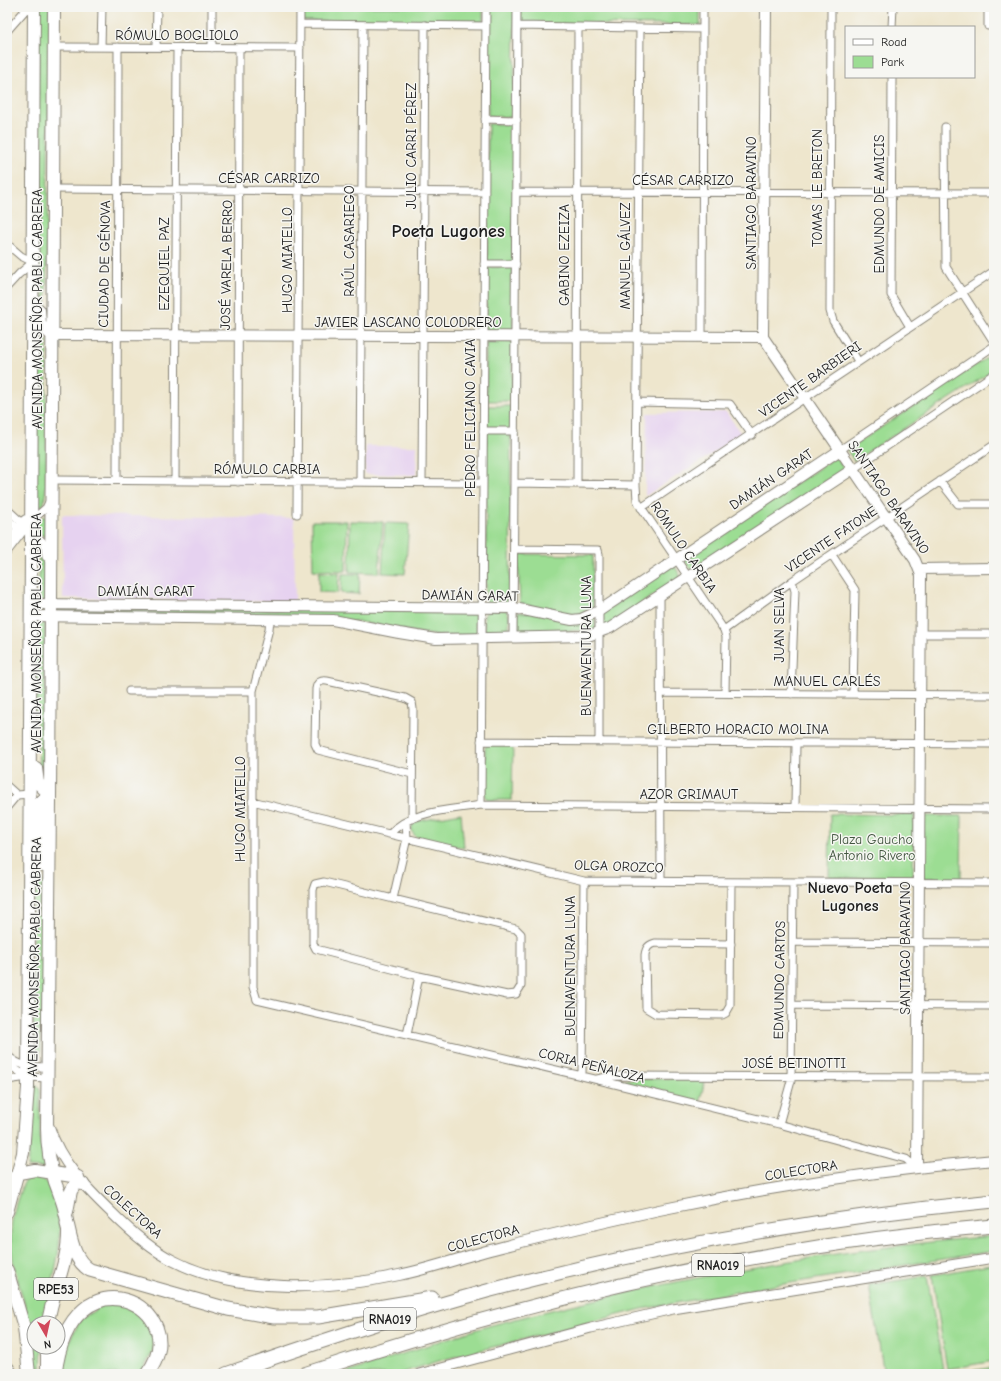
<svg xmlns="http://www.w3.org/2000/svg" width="1001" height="1381" viewBox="0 0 1001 1381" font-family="'Comic Neue',sans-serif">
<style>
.built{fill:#e6d2f0}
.green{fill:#9cdd93;stroke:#5c7c58}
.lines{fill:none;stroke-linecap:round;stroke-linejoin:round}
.minor-casing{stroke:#858174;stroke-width:9}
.tertiary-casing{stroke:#858174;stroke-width:11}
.secondary-casing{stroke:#858174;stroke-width:12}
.primary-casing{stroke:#858174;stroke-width:14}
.motorway-casing{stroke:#858174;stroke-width:15}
.minor{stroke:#fff;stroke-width:7}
.tertiary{stroke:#fff;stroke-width:9}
.secondary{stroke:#fff;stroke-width:10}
.primary{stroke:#fff;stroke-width:12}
.motorway{stroke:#fff;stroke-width:13}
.labels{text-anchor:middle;stroke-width:3;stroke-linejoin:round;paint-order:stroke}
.shield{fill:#f6f6f2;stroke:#5d5d5c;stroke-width:1}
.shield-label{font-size:13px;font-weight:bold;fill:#1c1c1c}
.street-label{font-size:14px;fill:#1c1c1c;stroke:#f6f6f2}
.park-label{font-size:14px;fill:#425640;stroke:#f6f6f2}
.quarter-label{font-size:16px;font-weight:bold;fill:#1c1c1c;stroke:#f6f6f2}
.district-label{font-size:18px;font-weight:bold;fill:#1c1c1c;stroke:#f6f6f2}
</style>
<rect width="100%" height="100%" fill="#f6f6f2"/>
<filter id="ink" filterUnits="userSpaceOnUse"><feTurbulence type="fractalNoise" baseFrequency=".025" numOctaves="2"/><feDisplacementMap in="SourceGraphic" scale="8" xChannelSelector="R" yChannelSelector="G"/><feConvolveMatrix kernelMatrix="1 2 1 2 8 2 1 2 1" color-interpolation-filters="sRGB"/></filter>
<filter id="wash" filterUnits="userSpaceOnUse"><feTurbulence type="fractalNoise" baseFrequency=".012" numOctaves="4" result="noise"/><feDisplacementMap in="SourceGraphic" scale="16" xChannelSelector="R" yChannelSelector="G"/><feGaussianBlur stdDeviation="0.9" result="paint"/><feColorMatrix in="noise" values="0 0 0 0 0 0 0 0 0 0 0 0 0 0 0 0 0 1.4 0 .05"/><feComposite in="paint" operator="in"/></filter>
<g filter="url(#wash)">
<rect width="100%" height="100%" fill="#eee6cd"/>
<path class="built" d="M726,412L742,435L645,496L647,413Z
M366,446H417L416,475L365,474Z
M62,515L294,518L295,602L63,598Z"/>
<path class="green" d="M38,7H50L46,323L43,317V280L38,254Z
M303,7H483V22L303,21Z
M488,7H515L514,117L488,116Z
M520,7H700V25L520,24Z
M488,124H514L513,262H487Z
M487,267H513V331H486Z
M47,338L46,487L44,504L36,510L37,351L39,344Z
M486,341H512V401H486Z
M994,353V370L854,461L847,450Z
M486,406H511L510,603H486Z
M836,457L844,469L691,570L683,559Z
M44,516L46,518V537L37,533L36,522Z
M312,521H347L346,571L313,570Z
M350,521L383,522L379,573L349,572Z
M385,523L409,524L405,574L382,573Z
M37,542C50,549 46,588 46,602L39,600V562Z
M518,554L593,555V607L575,616L520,603Z
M674,565L681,577L605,628L602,625L603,615L606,610Z
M319,572L339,573L338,593L319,592Z
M342,574H360L359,594L341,593Z
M57,608L474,610C480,618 480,627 476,635L438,636L360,622L57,612Z
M506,610L509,615V632L487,634L485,632L484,616L487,611Z
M518,612L594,616L596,630L517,632Z
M38,623L45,624L46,788L39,775L38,732L34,697L35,626Z
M487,744L513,745L512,800H488L485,797V748Z
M461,813L464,848L416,837L412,832V825L419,821Z
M830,814L914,815L913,879L829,878Z
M923,816H962L961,879L923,878Z
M34,819L44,891V1017C43,1020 41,1024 40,1027C38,1039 46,1054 33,1061Z
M706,1078L699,1103L605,1080Z
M33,1085L39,1087L40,1091V1141L46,1168L27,1167L31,1132Z
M33,1176H41C48,1183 51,1191 54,1200C69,1243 50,1281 43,1323H34V1347H42L41,1374H35C34,1358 33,1341 30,1325C19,1277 0,1246 19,1195C22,1187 24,1178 33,1176Z
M994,1236V1251L765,1287L642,1309L442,1360L398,1374H342C393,1358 442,1339 492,1325C657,1282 824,1250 994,1236Z
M990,1265L994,1290V1361L947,1369L932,1275Z
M927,1276L943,1369L915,1374H884L869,1285Z
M105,1304L124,1305L145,1318L153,1335V1350L141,1374H60L64,1351L81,1319Z
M994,1367V1374H953Z"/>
</g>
<g filter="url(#ink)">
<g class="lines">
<g class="minor-casing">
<path id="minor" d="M831,7L830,311L833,321L858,361
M300,24L486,26
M517,26L703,29
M988,26V7
M892,27L893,7
M7,31L28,7
M53,47L300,48
M101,47L102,7
M156,47L157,7
M212,48V7
M892,77L891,295L910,327
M485,119L517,120
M945,127L946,267L994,342
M53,189L485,192
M516,192L994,193
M7,244L21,256L33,262L19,274L7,287
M484,264H516
M702,336L703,7
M637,402L730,404L752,435
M483,431H515
M840,450L994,346
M853,469L994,374
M51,480L483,483
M117,480L118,47
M175,481L177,48
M940,481L958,504H994
M238,482L239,48
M360,482L363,25
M422,482L425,25
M515,483L636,485L637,500L639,504L724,630L726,637L725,693
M577,484L578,27
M636,485L640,28
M641,508L994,271
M7,509L42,541L45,547L46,557
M297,514L300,7
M7,519L22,532
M7,542L25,519
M514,549L598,550L599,554V741
M7,552L31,521L46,508L50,500
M832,555L855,590L853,694
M660,594L661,881
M270,619L269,629L253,691V987L257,1000L582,1076L779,1124L906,1159L917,1168
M724,630L792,581L994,445
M921,634H994
M513,638L517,7
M129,691H253
M661,693L994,695
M791,694L795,591L792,581
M481,741L994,744
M7,786L17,795
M252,801L584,881L994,883
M481,805L486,7
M7,807L17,795L30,794
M795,808L796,743
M412,819L413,709L412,702L405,698L327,681C321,680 317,682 316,689L315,744L318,750L412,774
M390,834C410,810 452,810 481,805L994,809
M393,899L407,838L406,822
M793,942L994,943
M731,944L655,943C648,945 646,948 645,955L646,1008L656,1014L722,1015L726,1013L730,1006L731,882
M792,1005L994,1006
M407,1035L419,976L316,949L313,943V890L315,884L324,882L516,929L521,934V986L516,994L507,995L419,976
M7,1055C20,1067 30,1067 47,1067
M7,1064L28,1077
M582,1076L584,881
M597,1079L612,1076L994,1077
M7,1080L28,1077L47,1078
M779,1124L791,1081L793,882"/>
</g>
<g class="tertiary-casing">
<path id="tertiary" d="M7,1183L10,1178L19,1173
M419,1374L591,1328L673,1309L994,1258"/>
</g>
<g class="secondary-casing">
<path id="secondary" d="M766,7L763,337L915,560L921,575L917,1168
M52,335L763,337
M920,569L994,568
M30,604L514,608L572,620L581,619L599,611L840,450
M30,616L333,620L399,633L436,639L588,636L610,628L853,469
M49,1127C60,1162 86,1188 112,1213C130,1231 149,1248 172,1260C236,1294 330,1290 399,1275C433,1268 465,1256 498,1248C551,1234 605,1222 659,1210C769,1187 882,1170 994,1160"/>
</g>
<g class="primary-casing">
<path id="primary" d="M39,310L40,325L52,335
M30,816L35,806L50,795L38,783L36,768
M43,866C42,851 33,809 50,802
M19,1173L35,1170L78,1177
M7,1212L23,1153L28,1087L34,7
M67,1212L71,1191L76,1183L83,1184
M7,1270L24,1327L29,1374
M48,1323C52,1292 69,1262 68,1230C67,1213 61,1198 55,1182C50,1165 47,1146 47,1128L50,802L54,7
M47,1374V1347"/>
</g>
<g class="motorway-casing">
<path id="motorway" d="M67,1223C71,1240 74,1261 90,1270L228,1309L274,1317H318L432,1298
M7,1368L11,1374
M55,1374C71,1244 198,1308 147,1374
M226,1374C312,1344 399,1315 487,1291C653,1247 823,1217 994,1201
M304,1374C528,1300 759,1245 994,1226"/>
</g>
<use href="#minor" class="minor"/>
<use href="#tertiary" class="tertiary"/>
<use href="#secondary" class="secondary"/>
<use href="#primary" class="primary"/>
<use href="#motorway" class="motorway"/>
</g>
</g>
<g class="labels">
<g class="shield">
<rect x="692" y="1254" width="52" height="22" rx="3"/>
<rect x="34" y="1278" width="44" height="22" rx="3"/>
<rect x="364" y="1308" width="52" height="22" rx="3"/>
</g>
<g class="shield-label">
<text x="718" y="1270">RNA019</text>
<text x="56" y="1294">RPE53</text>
<text x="390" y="1324">RNA019</text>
</g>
<g class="street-label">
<text x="177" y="40">RÓMULO BOGLIOLO</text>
<text transform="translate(411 146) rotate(-90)" y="5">JULIO CARRI PÉREZ</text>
<text x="269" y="183">CÉSAR CARRIZO</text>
<text x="683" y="185">CÉSAR CARRIZO</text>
<text transform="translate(817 188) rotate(-90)" y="5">TOMAS LE BRETON</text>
<text transform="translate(751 203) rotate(-90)" y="5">SANTIAGO BARAVINO</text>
<text transform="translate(879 204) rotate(-90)" y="5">EDMUNDO DE AMICIS</text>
<text transform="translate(349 241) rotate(-90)" y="5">RAÚL CASARIEGO</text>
<text transform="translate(564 255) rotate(-90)" y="5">GABINO EZEIZA</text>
<text transform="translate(625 256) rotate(-90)" y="5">MANUEL GÁLVEZ</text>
<text transform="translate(287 260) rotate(-90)" y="5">HUGO MIATELLO</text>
<text transform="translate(104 264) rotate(-89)" y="5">CIUDAD DE GÉNOVA</text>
<text transform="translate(164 264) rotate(-90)" y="5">EZEQUIEL PAZ</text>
<text transform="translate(226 265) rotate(-89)" y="5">JOSÉ VARELA BERRO</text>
<text transform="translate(37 309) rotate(-90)" y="5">AVENIDA MONSEÑOR PABLO CABRERA</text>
<text x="408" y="327">JAVIER LASCANO COLODRERO</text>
<text transform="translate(810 379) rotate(-35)" y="5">VICENTE BARBIERI</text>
<text transform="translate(470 418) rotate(-90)" y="5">PEDRO FELICIANO CAVIA</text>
<text x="267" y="474">RÓMULO CARBIA</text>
<text transform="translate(771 479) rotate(-34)" y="5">DAMIÁN GARAT</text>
<text transform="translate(889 497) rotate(56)" y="5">SANTIAGO BARAVINO</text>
<text transform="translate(831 539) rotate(-34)" y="5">VICENTE FATONE</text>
<text transform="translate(684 547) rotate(56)" y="5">RÓMULO CARBIA</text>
<text x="146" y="596">DAMIÁN GARAT</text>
<text transform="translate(470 595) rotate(1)" y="5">DAMIÁN GARAT</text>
<text transform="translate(779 625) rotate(-90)" y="5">JUAN SELVA</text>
<text transform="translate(36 633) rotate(-90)" y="5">AVENIDA MONSEÑOR PABLO CABRERA</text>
<text transform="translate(586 646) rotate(-90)" y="5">BUENAVENTURA LUNA</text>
<text x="827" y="686">MANUEL CARLÉS</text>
<text x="738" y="734">GILBERTO HORACIO MOLINA</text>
<text x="689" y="799">AZOR GRIMAUT</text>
<text transform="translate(240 809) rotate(-90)" y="5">HUGO MIATELLO</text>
<text transform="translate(619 866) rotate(2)" y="5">OLGA OROZCO</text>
<text transform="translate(905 948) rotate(-90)" y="5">SANTIAGO BARAVINO</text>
<text transform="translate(34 957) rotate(-89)" y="5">AVENIDA MONSEÑOR PABLO CABRERA</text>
<text transform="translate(570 966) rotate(-90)" y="5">BUENAVENTURA LUNA</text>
<text transform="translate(779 980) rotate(-89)" y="5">EDMUNDO CARTOS</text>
<text x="794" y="1068">JOSÉ BETINOTTI</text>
<text transform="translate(592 1065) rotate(14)" y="5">CORIA PEÑALOZA</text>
<text transform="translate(801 1170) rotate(-9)" y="5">COLECTORA</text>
<text transform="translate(133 1211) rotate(42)" y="5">COLECTORA</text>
<text transform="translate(483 1238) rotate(-15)" y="5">COLECTORA</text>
</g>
<g class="park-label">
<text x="872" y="844">Plaza Gaucho<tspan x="872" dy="16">Antonio Rivero</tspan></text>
</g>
<g class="quarter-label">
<text x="850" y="893">Nuevo Poeta<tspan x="850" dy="18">Lugones</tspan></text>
</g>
<g class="district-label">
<text x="448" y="237">Poeta Lugones</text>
</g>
</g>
<rect width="1001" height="1381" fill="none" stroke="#f6f6f2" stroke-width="24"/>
<rect x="845" y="26" width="130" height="52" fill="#f6f6f2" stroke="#9f9f9c"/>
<rect x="853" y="39" width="20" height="6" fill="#ffffff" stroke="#9f9f9c"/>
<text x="881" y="46" font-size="12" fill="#1c1c1c">Road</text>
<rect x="853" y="56" width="20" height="12" fill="#9cdd93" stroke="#9f9f9c"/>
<text x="881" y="66" font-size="12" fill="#1c1c1c">Park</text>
<g transform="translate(46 1335) rotate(171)"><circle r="19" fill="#f6f6f2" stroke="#9f9f9c"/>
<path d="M0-3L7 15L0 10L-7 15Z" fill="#d1495b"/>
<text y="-6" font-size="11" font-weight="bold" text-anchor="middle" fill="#1c1c1c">N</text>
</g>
</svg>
